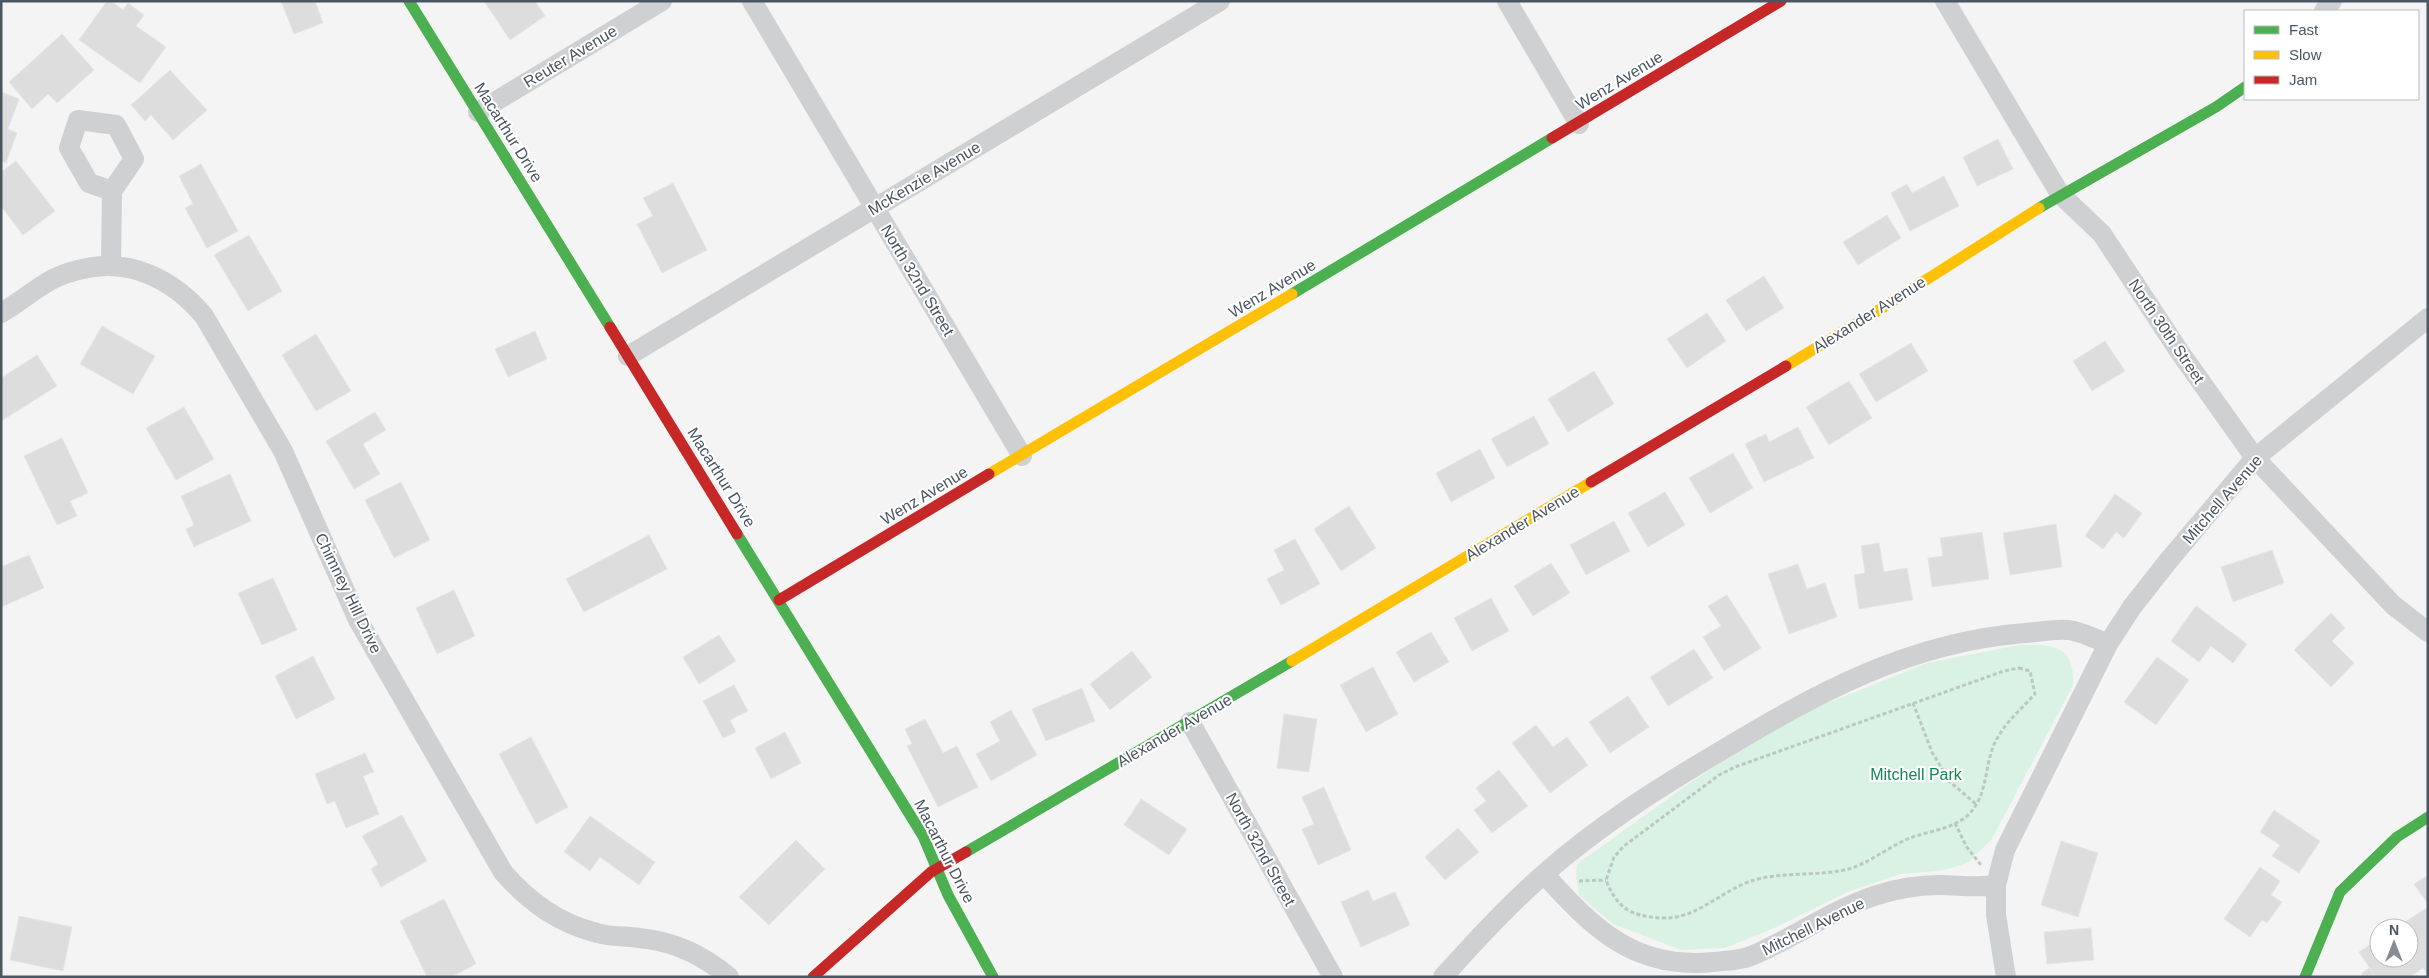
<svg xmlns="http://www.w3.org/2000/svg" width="2429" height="978" viewBox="0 0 2429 978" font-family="Helvetica,sans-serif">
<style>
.green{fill:#d9f2e3}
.building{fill:#ddddde;stroke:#e5e6e7}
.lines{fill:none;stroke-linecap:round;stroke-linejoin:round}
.path{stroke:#bcc7c4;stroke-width:3;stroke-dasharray:4 2.5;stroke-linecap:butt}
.street{stroke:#ced0d2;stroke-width:20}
.fast{stroke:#4caf50;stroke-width:11}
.slow{stroke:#ffc107;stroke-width:11}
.jam{stroke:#c62828;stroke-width:11}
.labels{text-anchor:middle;stroke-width:4;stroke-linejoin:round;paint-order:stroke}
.street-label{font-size:16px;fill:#4a5661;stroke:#fff}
.park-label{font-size:16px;fill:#17864f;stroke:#fff}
</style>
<rect width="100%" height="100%" fill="#f4f4f4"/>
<path class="green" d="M2019,645C2053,645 2075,644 2073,685L1992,839L1967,863L1945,870L1901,874L1850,891L1772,929L1725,948L1681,950L1613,924L1579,895L1576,876L1577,864L1694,780L1790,718L1927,663Z"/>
<path class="building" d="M107,1H111L123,10L128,3L144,15L136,26L166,47L140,83L79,40Z
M281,1H315L323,23L294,34Z
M484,1H535L545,16L510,40Z
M62,34L94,70L57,103L48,94L32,109L9,82Z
M170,70L207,110L173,140L151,115L145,121L131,105Z
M1,92L19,99L8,129L17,133L6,163L1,161Z
M1998,139L2013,169L1977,186L1963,157Z
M16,161L55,211L23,235L1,206V172Z
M201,164L238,231L207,248L185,208L193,204L179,176Z
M1944,176L1959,206L1910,231L1891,193L1907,184L1912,193Z
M673,183L707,250L662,273L637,224L653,216L643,198Z
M1887,215L1901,238L1858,265L1843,242Z
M249,235L282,291L248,311L214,255Z
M1764,276L1784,308L1746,331L1726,300Z
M1707,313L1726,341L1687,368L1667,339Z
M102,326L155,356L133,394L80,364Z
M535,331L547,359L508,377L495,349Z
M316,334L351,391L316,411L282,355Z
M2105,341L2125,371L2092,391L2073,361Z
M1911,343L1928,371L1876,402L1859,374Z
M37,355L57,386L1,421V378Z
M1594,371L1614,404L1568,432L1548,399Z
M1849,381L1872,418L1829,445L1806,407Z
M184,407L214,459L176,480L146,428Z
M375,412L386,430L363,444L380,474L354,489L326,441Z
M1534,416L1549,444L1507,467L1491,439Z
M1798,427L1814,458L1764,482L1745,444L1766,434L1769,442Z
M62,438L88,493L70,501L77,516L57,525L24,456Z
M1480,449L1495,478L1451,502L1436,473Z
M1733,453L1753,488L1710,513L1689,478Z
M230,474L251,521L194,547L186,529L194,525L181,496Z
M401,482L430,540L394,558L365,500Z
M1665,492L1685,525L1648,547L1628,513Z
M2115,494L2142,513L2124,538L2116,532L2103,549L2085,536Z
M1349,506L1376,548L1341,571L1314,529Z
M1614,521L1630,551L1586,575L1570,545Z
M2056,524L2062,567L2010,575L2003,533Z
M1982,532L1989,579L1932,587L1928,558L1943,556L1940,538Z
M649,535L667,569L584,612L566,579Z
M1295,539L1320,584L1281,605L1267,579L1284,570L1274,550Z
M1879,543L1884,572L1907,568L1913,600L1859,609L1854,575L1865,573L1861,546Z
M2272,550L2284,583L2233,602L2221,567Z
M29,555L44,588L1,607V567Z
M1551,563L1570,593L1533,616L1514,586Z
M1798,564L1807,589L1825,583L1837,617L1789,634L1768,574Z
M273,578L297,630L262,645L238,593Z
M454,590L475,636L437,654L416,608Z
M1727,595L1761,648L1724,671L1703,637L1721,626L1708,606Z
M1491,598L1509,631L1472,651L1454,618Z
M2196,606L2247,644L2233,663L2211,646L2199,662L2171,641Z
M2331,613L2345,628L2332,641L2354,663L2331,687L2294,650Z
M1431,632L1449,662L1414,682L1396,652Z
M719,635L736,661L699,684L683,657Z
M1694,649L1713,678L1668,706L1650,677Z
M1132,651L1152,677L1110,710L1090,684Z
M313,656L335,699L296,719L275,676Z
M2157,657L2189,680L2156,725L2124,702Z
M1373,667L1398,714L1366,732L1340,685Z
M734,685L748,711L730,720L736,732L723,738L703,701Z
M1082,688L1095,721L1046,741L1032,709Z
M1628,696L1649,727L1610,753L1589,722Z
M1011,710L1037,755L991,781L976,754L1000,741L990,722Z
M1284,714L1317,719L1309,772L1277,768Z
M925,719L943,753L957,746L978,787L938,807L907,746L912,744L905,729Z
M1536,725L1553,747L1567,737L1588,765L1550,793L1512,743Z
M785,732L801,763L771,779L755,748Z
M531,737L568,807L536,824L499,754Z
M365,753L374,772L363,776L379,814L346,828L335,801L327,804L315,774Z
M1499,770L1528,806L1492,833L1474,810L1486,801L1476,788Z
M1324,787L1351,850L1318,865L1302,829L1314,824L1302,797Z
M1141,799L1187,829L1169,855L1124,825Z
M2274,810L2320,841L2299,873L2272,856L2280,845L2260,832Z
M402,815L427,861L381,887L371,869L378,864L362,836Z
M590,816L655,862L639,885L600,857L590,871L564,852Z
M1458,828L1479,852L1445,880L1425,857Z
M796,840L825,869L769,925L739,897Z
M2061,841L2098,853L2078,917L2041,905Z
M2260,867L2280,881L2271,895L2282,902L2267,923L2262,920L2250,937L2224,919Z
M2428,875V904L2414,884Z
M1368,890L1373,901L1395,892L1410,925L1361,947L1341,902Z
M444,899L476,964L451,977H427L400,921Z
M2428,907V975L2423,968L2410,977H2376L2359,952L2379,939V958H2409V928H2396Z
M19,916L72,927L63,971L10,960Z
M2091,928L2094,960L2047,964L2044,932Z
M2370,968L2376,977H2361L2363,972Z"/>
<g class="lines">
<path class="path" d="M2019,668L2030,671L2035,694C2023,707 2007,721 1998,737C1983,761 1990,793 1969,814C1954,829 1929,831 1910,838C1890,846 1872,861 1852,868C1823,877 1780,871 1751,881C1719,892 1696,920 1661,918C1630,916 1617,908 1606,880L1614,857L1624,846L1719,775L1735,767L2004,671Z
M1913,703L1932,752L1949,781L1977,805
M1955,823L1966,846L1981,865
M1579,881L1606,880"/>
<path class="street" d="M752,1L1022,456
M1507,1L1579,124
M1945,1L2060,194L2102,234L2179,351L2255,458L2393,605L2428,632
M2324,11L2332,1
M478,112L662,1
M111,266L112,191L134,159L116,125L78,120L69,148L89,183L112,191
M1,313C17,304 31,292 46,283C56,276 67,273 78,270C128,257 172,278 204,316L283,451L358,620L503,872C529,902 558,923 597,933C611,937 625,936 639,938C673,941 703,955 729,977
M628,356L1220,1
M1190,722L1333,977
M1544,874C1593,928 1634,970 1713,962C1728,961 1744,960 1758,953C1798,935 1834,909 1877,895C1896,889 1919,885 1940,885C1959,885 1977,888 1996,885
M1443,977C1475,941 1507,906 1544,874C1597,827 1658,788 1719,752C1817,693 1909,642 2025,633C2039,632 2054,629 2068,630C2080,631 2096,639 2108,644
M2006,977L1996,915V885L2005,850L2108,644L2132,607L2169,560L2255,458L2428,318"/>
<path class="fast" d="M409,1L610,327
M2039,208L2216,107L2245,87
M1292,294L1552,138
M737,534L923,836L948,895L993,977
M966,852L1292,661
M2305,977L2340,892L2397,837L2428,817"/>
<path class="slow" d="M1786,366L1874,313L2039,208
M989,474L1292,294
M1292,661L1591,482"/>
<path class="jam" d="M1552,138L1781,1
M610,327L737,534
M1591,482L1786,366
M779,600L989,474
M813,977L931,872L966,852"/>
</g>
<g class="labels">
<g class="street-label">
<text transform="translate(570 56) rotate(-31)" y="6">Reuter Avenue</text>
<text transform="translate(1619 80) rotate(-31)" y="6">Wenz Avenue</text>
<text transform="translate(509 132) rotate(58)" y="6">Macarthur Drive</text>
<text transform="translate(924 178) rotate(-31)" y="6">McKenzie Avenue</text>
<text transform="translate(918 280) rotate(59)" y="6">North 32nd Street</text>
<text transform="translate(1272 288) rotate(-31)" y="6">Wenz Avenue</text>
<text transform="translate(1869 314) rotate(-32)" y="6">Alexander Avenue</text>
<text transform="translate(2167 331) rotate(56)" y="6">North 30th Street</text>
<text transform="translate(722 477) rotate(58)" y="6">Macarthur Drive</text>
<text transform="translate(924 495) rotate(-31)" y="6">Wenz Avenue</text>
<text transform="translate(2222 499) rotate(-49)" y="6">Mitchell Avenue</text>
<text transform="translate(1522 523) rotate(-31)" y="6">Alexander Avenue</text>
<text transform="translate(349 593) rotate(64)" y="6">Chimney Hill Drive</text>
<text transform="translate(1174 730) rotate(-30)" y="6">Alexander Avenue</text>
<text transform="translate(1261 849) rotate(61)" y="6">North 32nd Street</text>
<text transform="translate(945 851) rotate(63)" y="6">Macarthur Drive</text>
<text transform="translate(1813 926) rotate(-26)" y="6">Mitchell Avenue</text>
</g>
<g class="park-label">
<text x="1916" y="780">Mitchell Park</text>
</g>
</g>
<rect width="2429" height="978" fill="none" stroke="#4a5661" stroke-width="5"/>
<rect x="2244" y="10" width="175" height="90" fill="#ffffff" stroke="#b7bbc0"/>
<rect x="2254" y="26" width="25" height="8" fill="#4caf50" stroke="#b7bbc0"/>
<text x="2289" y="35" font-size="15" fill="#4a5661">Fast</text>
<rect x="2254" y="51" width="25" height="8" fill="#ffc107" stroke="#b7bbc0"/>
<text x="2289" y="60" font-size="15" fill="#4a5661">Slow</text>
<rect x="2254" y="76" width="25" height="8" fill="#c62828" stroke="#b7bbc0"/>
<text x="2289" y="85" font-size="15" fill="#4a5661">Jam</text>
<g transform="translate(2394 943)"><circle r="24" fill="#ffffff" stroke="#b7bbc0"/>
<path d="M0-4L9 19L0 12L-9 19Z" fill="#868d94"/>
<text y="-8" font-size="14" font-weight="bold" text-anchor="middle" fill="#4a5661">N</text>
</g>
</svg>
